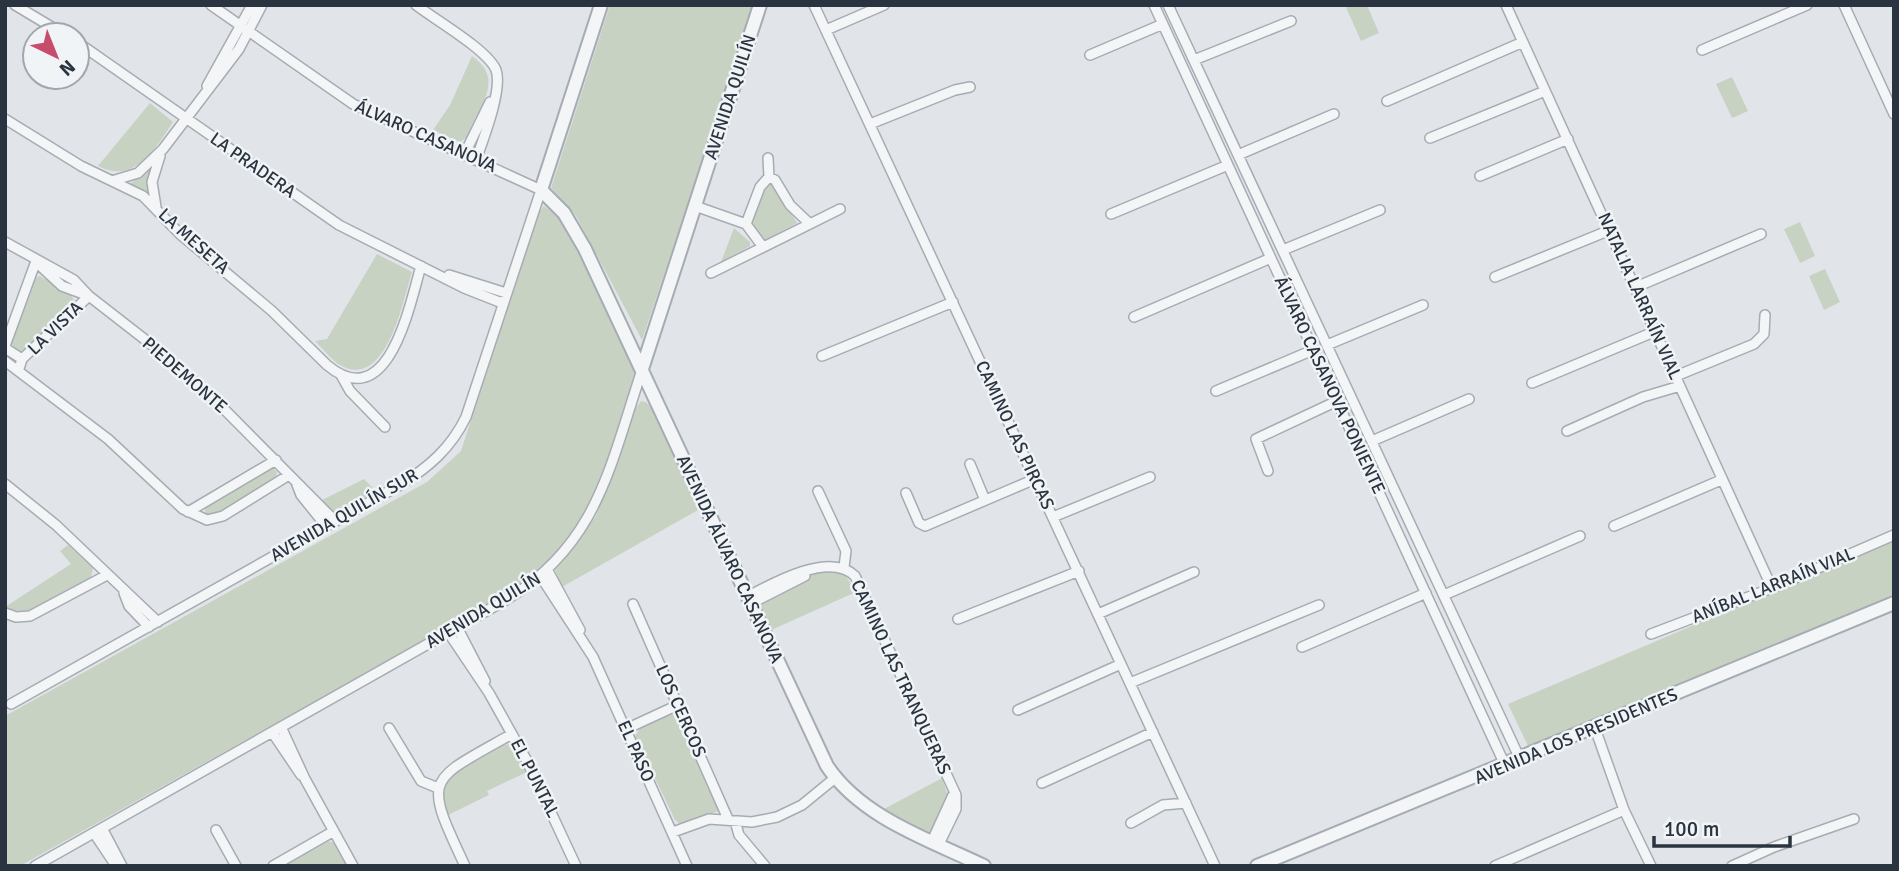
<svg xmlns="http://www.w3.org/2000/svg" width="1899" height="871" viewBox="0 0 1899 871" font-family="Signika,sans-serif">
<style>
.green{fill:#c8d2c3}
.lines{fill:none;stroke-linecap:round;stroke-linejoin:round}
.minor-casing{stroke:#a6acb3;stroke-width:12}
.tertiary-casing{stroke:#a6acb3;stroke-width:16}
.minor{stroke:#f4f5f7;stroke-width:9}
.tertiary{stroke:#f4f5f7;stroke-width:12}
.labels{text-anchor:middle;stroke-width:5;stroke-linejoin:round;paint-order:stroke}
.street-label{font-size:18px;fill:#2a3440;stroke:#f1f4f6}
</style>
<rect width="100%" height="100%" fill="#e1e5e9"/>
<path class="green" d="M610,5H755L642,340L576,216L551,188Z
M1345,5H1367L1379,33L1361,41Z
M472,56C507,81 477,106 467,137L460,142L433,130L450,105Z
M1732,77L1748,111L1732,118L1716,84Z
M150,103L173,122C155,149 135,185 98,166Z
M147,169L150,170L148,193L130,184Z
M768,183L774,186L797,223L765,240L758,237L752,225L763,190Z
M544,206L556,215L570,235L634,370V382C602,478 592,543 498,599L20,866H5V716L427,482L461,451L539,212Z
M1800,222L1815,256L1800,263L1784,229Z
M734,228L750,242V246L721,262Z
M377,254L412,272C403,300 386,394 338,364C330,358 322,348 315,341L327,339Z
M1825,269L1840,302L1824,310L1809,276Z
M40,276L71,295L75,302L21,353L10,345L34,278Z
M641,401L646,402L653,409L698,510L562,587L555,570L596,516L634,410Z
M274,469L277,472L276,479L220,514L205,515V507L266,470Z
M364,479L377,492L333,517L320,501Z
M1894,540V594L1529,748L1508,704Z
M68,545L93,568L91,577C67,591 33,621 5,607L71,564L60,551Z
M826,568L843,572L856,592L769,631L757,603Z
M671,713L677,717L719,811L680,824L675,820L635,736L641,727Z
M509,744L516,750L527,772L487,791L489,795L446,816C444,806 439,795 444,784C451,771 495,747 509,744Z
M942,778L948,796L934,831L928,832L884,809Z
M329,841L335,843L346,864L284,866Z"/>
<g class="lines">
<g class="minor-casing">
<path id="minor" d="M15,5L65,35
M416,5C434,19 488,50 496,70C503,89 483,140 476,160
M814,5L1215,866
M1154,5L1505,765
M1168,5L1520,759
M1506,5L1772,588
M1844,5L1894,114
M826,30L884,5
M77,42L339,225L464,288L502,303
M1702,50L1807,5
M1090,55L1163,24
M1194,60L1291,21
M207,86L252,5
M1387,101L1523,42
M5,119L81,166L143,196L181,235L272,311L327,365C389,417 410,303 421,266
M870,124L955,90L970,87
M1430,138L1545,91
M464,155L490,102
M1238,155L1334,114
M768,158L769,177
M1480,176L1568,139
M115,180L138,173L163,149L239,49L262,5
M695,206L746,224
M156,207L152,182L160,156
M1111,214L1228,165
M5,242L74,280L89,296L161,352L215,400L335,521
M763,247L746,224L760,187L769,177L775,180L790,205L810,224
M1283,250L1380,210
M36,262L62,286L89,296
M711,273L840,209
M449,275L506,293
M1495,277L1610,230
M1636,287L1761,234
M1134,317L1271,258
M1327,345L1423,305
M5,346L36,261
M5,348L22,359
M822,356L953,302
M5,361L108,439L183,509L207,520L223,516L289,475
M19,369L22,359L89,296
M341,375L350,391L385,427
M1676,376L1754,344L1764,334L1765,315
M1532,383L1656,331
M1216,391L1313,350
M1567,431L1643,397L1680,386
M1372,441L1469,399
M970,464L985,500
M1268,471L1256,439L1337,401
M296,482L301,495L326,526
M5,484L56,525L158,622
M818,491L846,551L844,567
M906,493L919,523L925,526L1035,479
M188,512L276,460
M1053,517L1150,477
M1614,526L1721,480
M548,571L580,630
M541,577L593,657L687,866
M124,593L129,606L149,627
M1444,595L1580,536
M747,597C773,583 830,551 855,576L956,795V809L939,844
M633,604L728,819
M750,604L805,576
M5,613L16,617L30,616L107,575
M1098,614L1194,572
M958,619L1079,571
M457,627L485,681
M448,632L489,693L527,761L576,866
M1651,634L1772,588L1894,535
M1302,647L1426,593
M1130,683L1319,605
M11,704L400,485C429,467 451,448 466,417L541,190L353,104L211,5
M1018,710L1121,664
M281,727L305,779L353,866
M389,728L421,781L438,788
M626,729L678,705
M272,732L301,775
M1597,734L1624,810L1651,866
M1042,783L1153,732
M735,821L739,835L765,866
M1131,823L1163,805L1186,803
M102,828L122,866
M216,830L236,866
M673,832L709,819L752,822L777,817L802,805L835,778
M94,833L116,866
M932,841L953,795
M35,866L504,601C598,546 610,465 642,370
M273,866L334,831
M465,866C422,775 427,782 512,734
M1495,866L1624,810
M1732,866L1774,847L1854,819"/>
</g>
<g class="tertiary-casing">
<path id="tertiary" d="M601,5L541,190L564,213L585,249L827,766C862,818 930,840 984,866
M642,369L760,5
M1257,866L1894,603"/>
</g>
<use href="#minor" class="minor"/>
<use href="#tertiary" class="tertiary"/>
</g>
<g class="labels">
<g class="street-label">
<text transform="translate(730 97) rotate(-72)" y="6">AVENIDA QUILÍN</text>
<text transform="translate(426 136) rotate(24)" y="6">ÁLVARO CASANOVA</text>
<text transform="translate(253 165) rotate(35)" y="6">LA PRADERA</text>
<text transform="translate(194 241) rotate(42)" y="6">LA MESETA</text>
<text transform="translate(1640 296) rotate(66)" y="6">NATALIA LARRAÍN VIAL</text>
<text transform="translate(55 328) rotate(-44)" y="6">LA VISTA</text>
<text transform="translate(185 375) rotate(41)" y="6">PIEDEMONTE</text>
<text transform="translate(1330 385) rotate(65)" y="6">ÁLVARO CASANOVA PONIENTE</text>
<text transform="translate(1015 435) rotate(65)" y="6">CAMINO LAS PIRCAS</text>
<text transform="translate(344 515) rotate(-30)" y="6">AVENIDA QUILÍN SUR</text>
<text transform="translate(730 559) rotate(65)" y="6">AVENIDA ÁLVARO CASANOVA</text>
<text transform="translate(1773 585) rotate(-22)" y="6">ANÍBAL LARRAÍN VIAL</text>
<text transform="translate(483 610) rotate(-31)" y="6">AVENIDA QUILÍN</text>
<text transform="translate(901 677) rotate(65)" y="6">CAMINO LAS TRANQUERAS</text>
<text transform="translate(681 711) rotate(66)" y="6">LOS CERCOS</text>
<text transform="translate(1576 736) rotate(-23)" y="6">AVENIDA LOS PRESIDENTES</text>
<text transform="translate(636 751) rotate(66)" y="6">EL PASO</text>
<text transform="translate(535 778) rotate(63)" y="6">EL PUNTAL</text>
</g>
</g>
<rect width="1899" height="871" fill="none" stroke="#2a3440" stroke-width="14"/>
<g transform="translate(56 56) rotate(137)"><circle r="33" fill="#f1f4f6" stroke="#a1a7ad" stroke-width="2"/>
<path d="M0-5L12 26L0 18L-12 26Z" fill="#c74d6d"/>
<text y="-10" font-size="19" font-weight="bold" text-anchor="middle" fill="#2a3440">N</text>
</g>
<path d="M1654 836v10h136v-10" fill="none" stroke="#2a3440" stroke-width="3.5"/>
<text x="1664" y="836" font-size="21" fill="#2a3440" stroke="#f1f4f6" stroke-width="5" paint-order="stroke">100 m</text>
</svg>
